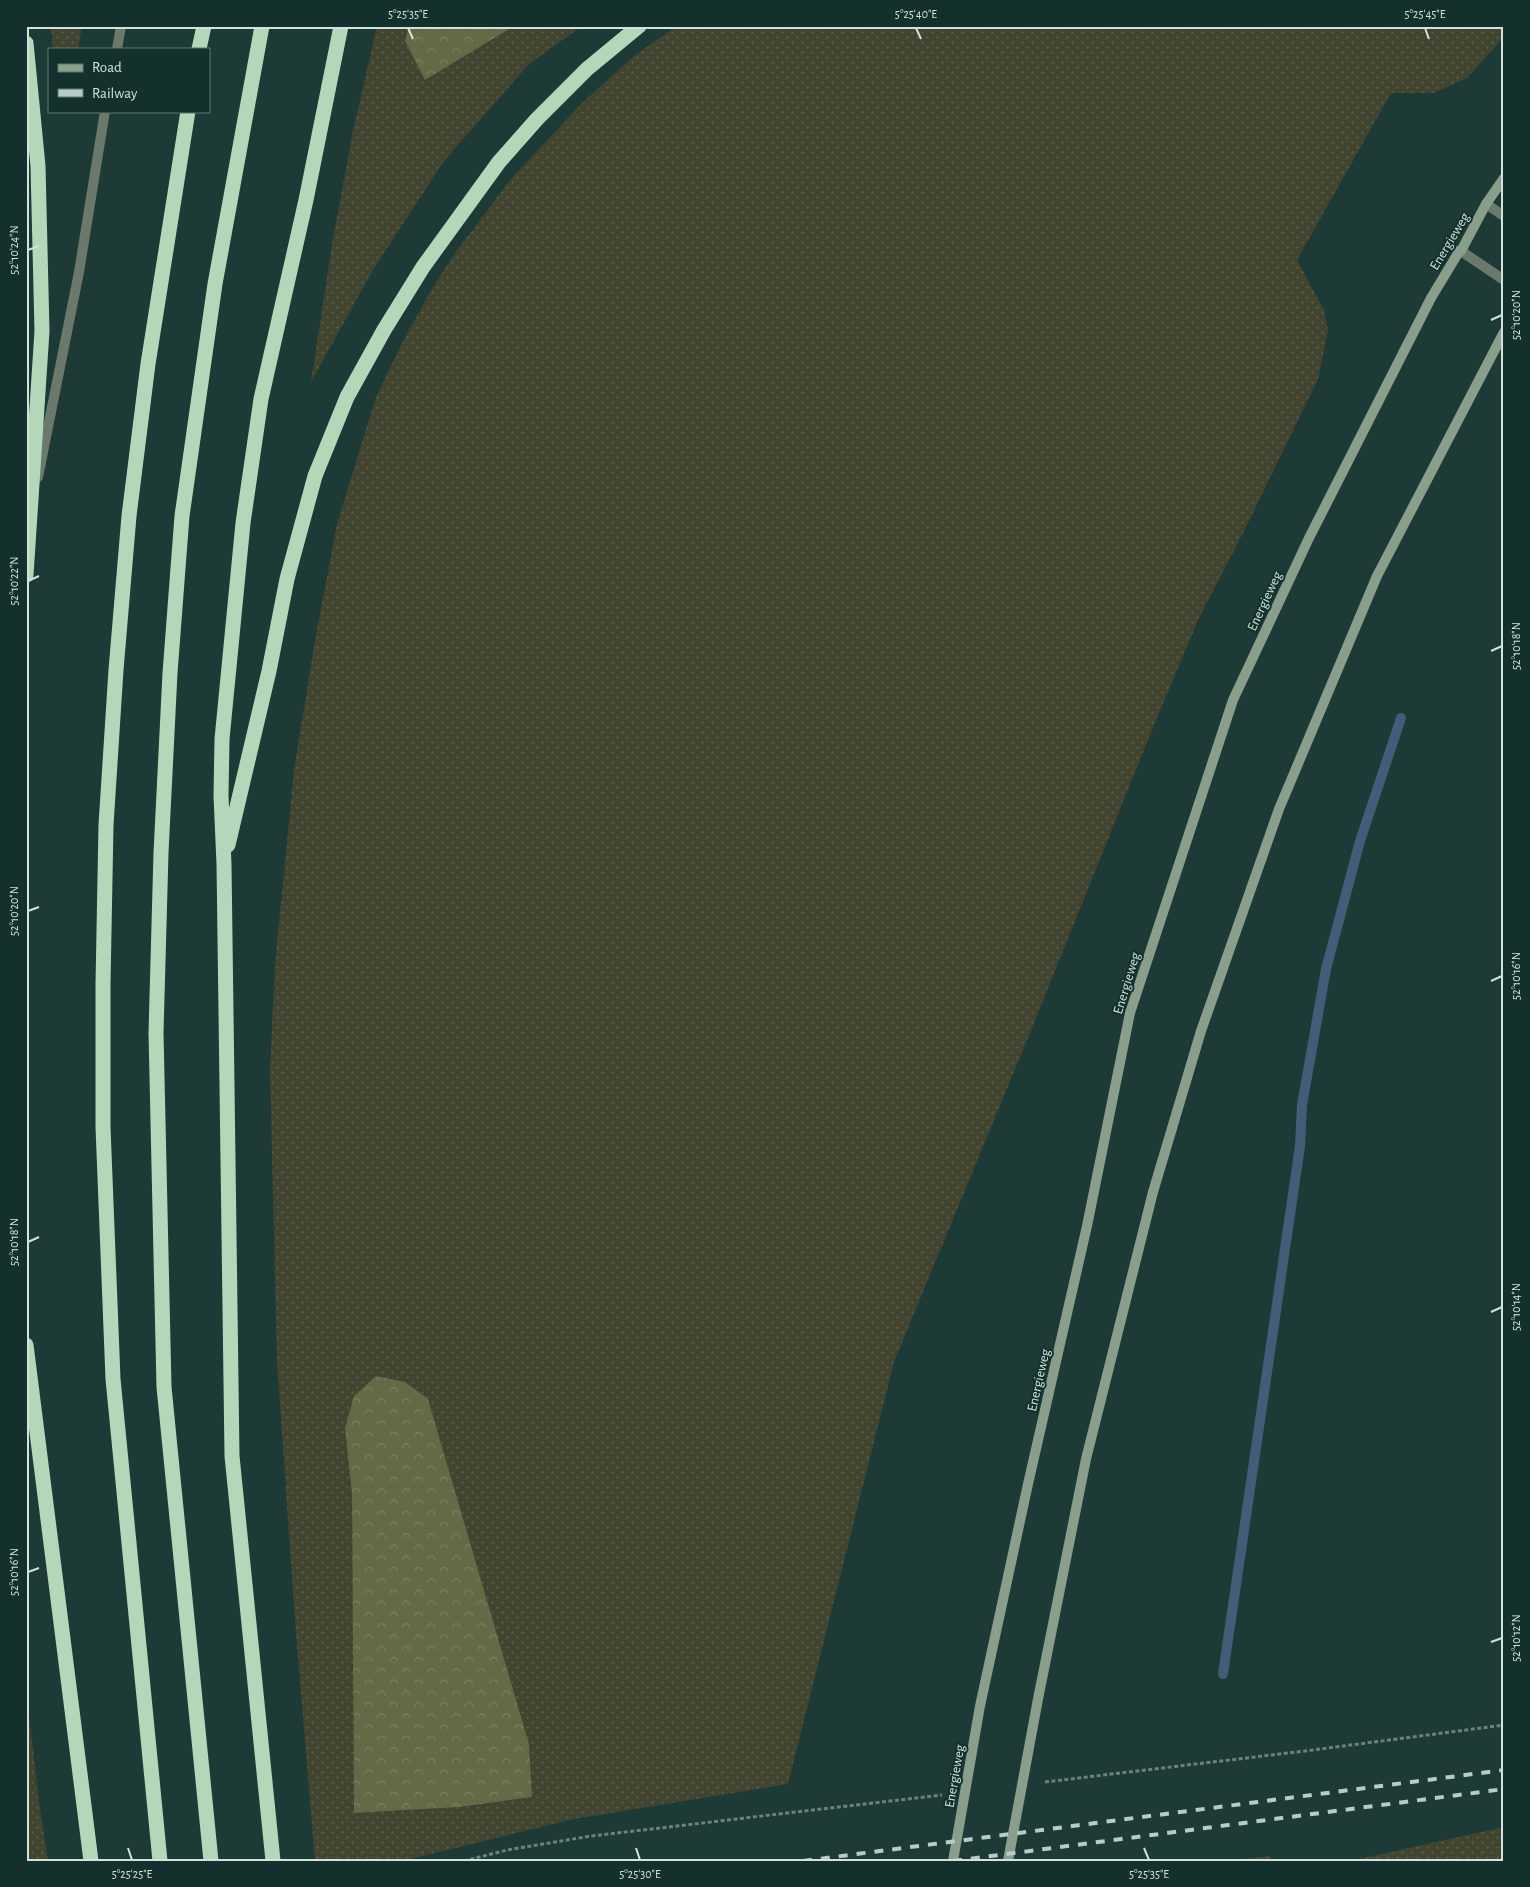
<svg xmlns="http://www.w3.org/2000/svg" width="1530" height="1887" viewBox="0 0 1530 1887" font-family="'Alegreya Sans',sans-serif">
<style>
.grass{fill:url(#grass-dots);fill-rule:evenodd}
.forest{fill:url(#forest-crowns)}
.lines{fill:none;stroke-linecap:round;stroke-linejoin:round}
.stream{stroke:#435d78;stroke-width:10}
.path{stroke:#6a827e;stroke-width:3;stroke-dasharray:4 2.5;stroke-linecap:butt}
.service{stroke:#6b796d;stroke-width:10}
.minor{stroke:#6b796d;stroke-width:10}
.secondary{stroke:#899f8c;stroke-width:10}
.motorway{stroke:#b5d7b9;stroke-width:15}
.rail{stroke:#b8cbc7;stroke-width:4;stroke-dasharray:9 9;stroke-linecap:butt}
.ticks{fill:none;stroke:#d2e3df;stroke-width:2}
.labels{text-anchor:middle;stroke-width:4;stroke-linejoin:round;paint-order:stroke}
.street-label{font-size:14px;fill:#d2e3df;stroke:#13302c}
.neatline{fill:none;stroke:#d2e3df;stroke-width:2}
.ticks-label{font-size:12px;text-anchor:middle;fill:#d2e3df}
</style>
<defs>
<pattern id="grass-dots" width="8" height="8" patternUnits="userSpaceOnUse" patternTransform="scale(1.25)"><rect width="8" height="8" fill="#41442f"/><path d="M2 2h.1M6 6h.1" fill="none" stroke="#5c5f4d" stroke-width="1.8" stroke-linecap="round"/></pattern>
<pattern id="forest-crowns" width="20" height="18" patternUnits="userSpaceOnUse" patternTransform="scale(1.25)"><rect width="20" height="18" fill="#656a46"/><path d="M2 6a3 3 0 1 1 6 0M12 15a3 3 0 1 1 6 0" fill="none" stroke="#7a7f60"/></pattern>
</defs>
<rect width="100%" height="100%" fill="#1d3a36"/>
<path class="grass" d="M51,26H82L78,49H53Z
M377,26H409L405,41L426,79L514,26H582L529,64L444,161L373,270L311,382L333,238L353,131Z
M677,26H1504V37L1467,78L1434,93H1391L1297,260L1324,310L1328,330L1318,379L1246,527L1199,618L1154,725L1030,1033L894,1362L788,1784L574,1819L402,1861H315L295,1621L277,1361L270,1070L275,964L294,770L314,646L337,524L376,397L401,345L433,287L455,253L510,180L582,103L634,56ZM428,1399L529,1744L531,1797L460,1807L354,1813L352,1495L345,1428Z
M26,1689L39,1802L48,1861H26Z
M1504,1827V1861H1350Z
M1271,1856L1270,1861H1226Z"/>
<path class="forest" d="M409,26H514L425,80L405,41Z
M376,1376L405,1382L428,1399L529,1744L532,1797L460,1807L354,1813L352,1495L345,1428L354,1396Z"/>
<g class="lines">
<path class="stream" d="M1223,1674L1300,1146L1302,1105L1326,969L1360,841L1401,718"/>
<path class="path" d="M1045,1782L1305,1751L1504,1725
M464,1861L507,1850L591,1836L942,1795"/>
<path class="service" d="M117,49L121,26
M38,477L79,272L105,111"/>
<path class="minor" d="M1486,204L1504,216
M1461,251L1504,280"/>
<path class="secondary" d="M953,1861L980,1706L1028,1484L1087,1226L1130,1013L1233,700L1309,538L1431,298L1460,250L1461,251L1486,204L1504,178
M1008,1861L1038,1699L1086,1459L1153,1192L1201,1031L1279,809L1377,576L1504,332"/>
<path class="motorway" d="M26,43L38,166L42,331L26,575
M199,49L204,26
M228,845L269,671L287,579L315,476L347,397L384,330L423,267L499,162L537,119L587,69L639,26
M26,1345L91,1861
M160,1861L113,1379L103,1127V984L106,825L116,670L129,516L148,364L188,111
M211,1861L164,1387L156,1033L161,853L170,673L182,516L215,284L262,26
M273,1861L232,1456L224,864L221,796L222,739L243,523L261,399L306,200L341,26"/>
<path class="rail" d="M803,1861L1504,1770
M953,1861L1504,1789"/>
</g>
<path class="ticks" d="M408,28L413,39M916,28L921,39M1425,28L1429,39M28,250L39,246M1491,320L1502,315M28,581L39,576M1491,651L1502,646M28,911L39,907M1491,981L1502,976M28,1242L39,1237M1491,1312L1502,1307M28,1572L39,1568M1491,1642L1502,1638M128,1848L132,1860M636,1848L640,1860M1144,1848L1149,1860"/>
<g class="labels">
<g class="street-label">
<text transform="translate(1449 241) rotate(-59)" y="5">Energieweg</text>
<text transform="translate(1264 601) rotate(-65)" y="5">Energieweg</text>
<text transform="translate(1126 983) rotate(-73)" y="5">Energieweg</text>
<text transform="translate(1038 1380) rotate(-77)" y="5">Energieweg</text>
<text transform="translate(954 1776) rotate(-80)" y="5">Energieweg</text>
</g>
</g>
<rect width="1530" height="1887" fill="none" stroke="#13302c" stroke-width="55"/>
<rect x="48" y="48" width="162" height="65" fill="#13302c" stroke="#5f7874"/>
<rect x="58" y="64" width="25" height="8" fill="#899f8c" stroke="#5f7874"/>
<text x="92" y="72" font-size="15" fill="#d2e3df">Road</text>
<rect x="58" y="89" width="25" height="8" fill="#b8cbc7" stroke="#5f7874"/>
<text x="92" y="98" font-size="15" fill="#d2e3df">Railway</text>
<rect x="28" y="28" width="1474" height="1832" class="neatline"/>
<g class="ticks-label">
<text x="408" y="18">5°25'35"E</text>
<text x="916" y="18">5°25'40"E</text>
<text x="1425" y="18">5°25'45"E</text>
<text transform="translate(14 250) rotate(-90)" y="4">52°10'24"N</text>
<text transform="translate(1516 315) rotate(-90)" y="4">52°10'20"N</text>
<text transform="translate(14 581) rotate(-90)" y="4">52°10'22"N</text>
<text transform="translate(1516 646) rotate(-90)" y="4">52°10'18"N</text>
<text transform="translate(14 911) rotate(-90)" y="4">52°10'20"N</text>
<text transform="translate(1516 976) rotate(-90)" y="4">52°10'16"N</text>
<text transform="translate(14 1242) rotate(-90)" y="4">52°10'18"N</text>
<text transform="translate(1516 1307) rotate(-90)" y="4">52°10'14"N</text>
<text transform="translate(14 1572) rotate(-90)" y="4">52°10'16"N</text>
<text transform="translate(1516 1638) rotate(-90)" y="4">52°10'12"N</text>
<text x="132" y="1878">5°25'25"E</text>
<text x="640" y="1878">5°25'30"E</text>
<text x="1149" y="1878">5°25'35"E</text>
</g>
</svg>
